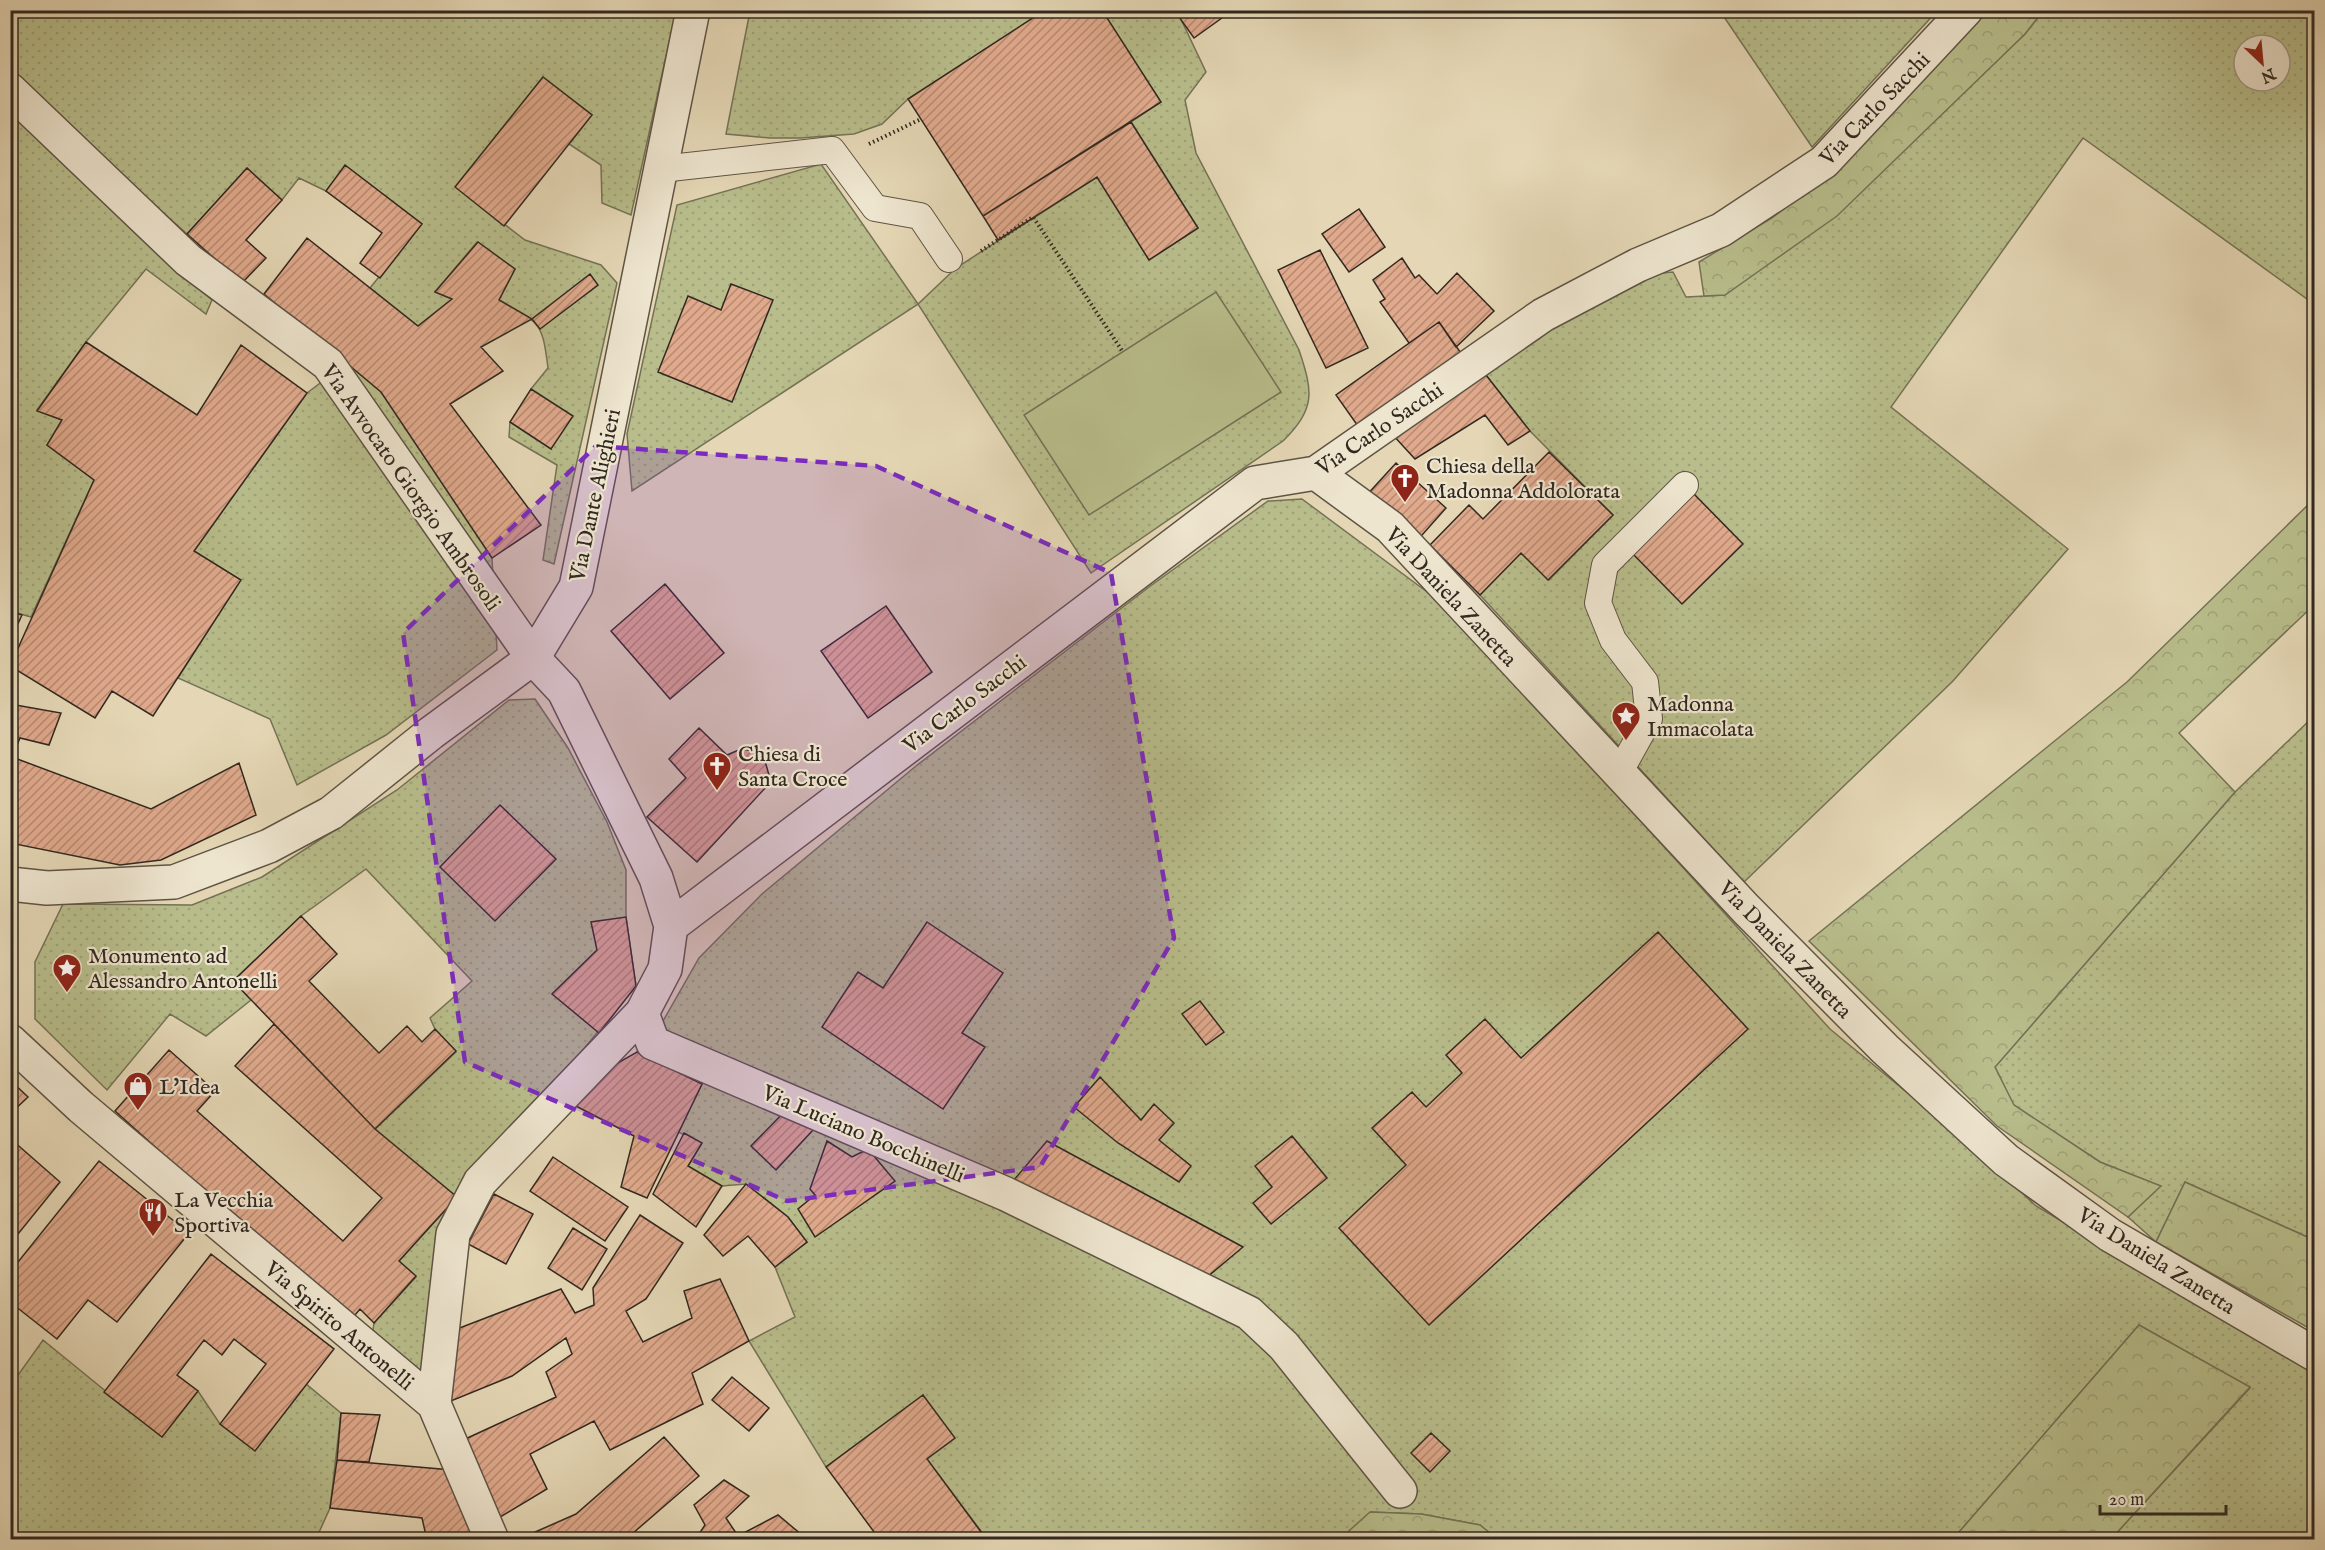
<svg xmlns="http://www.w3.org/2000/svg" width="2325" height="1550" viewBox="0 0 2325 1550" font-family="'IM FELL English',serif">
<style>
.grass{fill:url(#grass-dots);stroke:#747256;stroke-width:1.5;fill-rule:evenodd}
.forest{fill:url(#forest-crowns);stroke:#747256;stroke-width:1.5}
.pitch{fill:#b8bd8b;stroke:#747256;stroke-width:1.5}
.building{fill:url(#building-hatch);stroke:#312820;stroke-width:1.5}
.lines{fill:none;stroke-linecap:round;stroke-linejoin:round}
.service-casing{stroke:#5e5445;stroke-width:28}
.minor-casing{stroke:#5e5445;stroke-width:36}
.tertiary-casing{stroke:#5e5445;stroke-width:36}
.path{stroke:#312820;stroke-width:4;stroke-dasharray:1.5 3;stroke-linecap:butt}
.service{stroke:#eee5cf;stroke-width:26}
.minor{stroke:#eee5cf;stroke-width:33}
.tertiary{stroke:#eee5cf;stroke-width:33}
.marked{fill:#7b2cbf;fill-opacity:0.2;stroke:#7b2cbf;stroke-width:4.5;stroke-dasharray:12 8;stroke-linejoin:round}
.labels{text-anchor:middle;stroke-width:4.5;stroke-linejoin:round;paint-order:stroke}
.street-label{font-size:22px;fill:#312820;stroke:#eee5cf}
.poi-label{font-size:22px;fill:#312820;stroke:#eee5cf;text-anchor:start}
</style>
<defs>
<pattern id="grass-dots" width="8" height="8" patternUnits="userSpaceOnUse" patternTransform="scale(1.5)"><rect width="8" height="8" fill="#b8bd8b"/><path d="M2 2h.1M6 6h.1" fill="none" stroke="#9fa278" stroke-width="1.8" stroke-linecap="round"/></pattern>
<pattern id="forest-crowns" width="20" height="18" patternUnits="userSpaceOnUse" patternTransform="scale(1.5)"><rect width="20" height="18" fill="#b8bd8b"/><path d="M2 6a3 3 0 1 1 6 0M12 15a3 3 0 1 1 6 0" fill="none" stroke="#9fa278"/></pattern>
<pattern id="building-hatch" width="6" height="6" patternUnits="userSpaceOnUse" patternTransform="scale(1.5)"><rect width="6" height="6" fill="#e0a98c"/><path d="M-1 1l2-2M0 6l6-6M5 7l2-2" fill="none" stroke="#b68a72"/></pattern>
</defs>
<rect width="100%" height="100%" fill="#e5d7b5"/>
<filter id="stains"><feTurbulence type="fractalNoise" baseFrequency=".00333" numOctaves="4"/><feColorMatrix values="0 0 0 0 .2 0 0 0 0 .09 0 0 0 0 .02 0 0 0 .5 -.17"/></filter>
<radialGradient id="worn" r=".72"><stop offset=".6" stop-color="#630" stop-opacity="0"/><stop offset="1" stop-color="#630" stop-opacity=".3"/></radialGradient>
<path class="grass" d="M11,11H676L631,215L602,203L601,165L569,144L592,115L543,77L456,187L525,240L601,265L617,283L554,564L543,560L557,465L509,437L510,422L551,449L531,389L548,368C542,320 540,324 499,300L515,269L477,242L435,292L452,299L418,326L370,288L422,224L346,166L326,191L299,178L282,200L247,168L187,234L11,77Z
M750,11H1045L908,99L882,124L854,134L800,138H770L726,134Z
M1102,11H1177L1206,72L1185,100L1196,153L1299,350C1313,392 1316,408 1283,441L1091,573L918,304L632,491L627,434L677,205L821,164L918,304L956,268L1097,177L1149,260L1198,228L1131,122L1161,102Z
M1720,11H1937L1812,147Z
M2043,11H2314V304L2083,138L1891,407L2068,549L1953,681L1744,882L1480,595L1521,553L1549,580L1613,515L1530,431L1482,370L1634,275L1673,272L1686,297L1725,295L1948,105L2025,34ZM2244,45H2280V81H2244Z
M10,110C79,172 141,240 212,300L206,314L146,269L86,342L37,410L62,420L47,445L94,480L31,617L10,611Z
M347,363L381,392L492,558L497,650L386,735L297,785L270,719L178,678L240,580L194,551L307,393Z
M1302,499L1442,603L1830,1029L1978,1151L2036,1206L2314,1371V1539H2111L2250,1388L2139,1325L1953,1539L1497,1540L1480,1525L1421,1514L1371,1512L1340,1539H987L927,1459L923,1395L826,1467L749,1341L795,1317L775,1267L807,1242L788,1217L746,1184L722,1186L688,1166L702,1143L678,1132L702,1084L637,1052L659,1028L699,958L762,894L916,766L1149,587L1268,501Z
M535,699L568,748L607,822L626,870V917L636,986L473,1182L428,1380L417,1379L373,1330L374,1323L416,1277L399,1261L457,1197L375,1129L456,1052L435,1029L430,1018L472,981L366,869L301,916L233,981L251,1000L206,1036L170,1014L107,1090L35,1019V962L63,904L192,905L262,877L397,790L509,700Z
M2314,716V1240L2185,1182L2156,1242L2128,1217L2160,1186L2100,1162L2013,1105L1995,1067L2235,792Z
M43,1340L162,1437L198,1391L220,1424L306,1384L341,1413L330,1508L316,1539L11,1540V1385Z"/>
<path class="forest" d="M1980,11H2043L2025,34L1837,216L1725,295L1704,296L1699,262L1772,218L1833,170Z
M2314,499V605L2179,733L2235,792L1995,1067L2014,1105L2100,1162L2161,1186L2128,1217L1997,1126L1809,941L2127,682Z
M2185,1182L2314,1240V1331L2156,1242Z
M2139,1325L2250,1387L2111,1539H1953Z
M1370,1512L1421,1514L1480,1525L1497,1539H1340Z"/>
<path class="pitch" d="M1216,292L1281,392L1089,515L1024,415Z"/>
<path class="building" d="M1045,10H1102L1161,102L983,216L908,99Z
M1174,10H1233L1194,38Z
M543,77L592,115L504,226L455,187Z
M1131,122L1198,228L1149,260L1097,177L998,240L983,216Z
M345,165L422,224L380,278L360,263L382,233L326,191Z
M247,168L282,200L246,240L266,258L242,283L187,234Z
M1359,209L1385,247L1349,272L1322,234Z
M307,238L418,326L452,299L435,292L478,242L515,269L499,300L532,319L481,347L503,371L450,404L541,525L492,558L381,392L264,294Z
M1320,250L1368,348L1326,368L1278,270Z
M1402,258L1415,278L1419,275L1437,294L1457,273L1494,311L1456,347L1439,322L1409,343L1380,302L1385,299L1373,280Z
M590,274L598,285L540,329L532,319Z
M731,284L773,300L732,402L658,372L688,296L721,310Z
M1439,322L1463,356L1360,429L1336,395Z
M86,342L197,415L241,345L307,393L194,551L241,580L153,716L112,691L95,718L10,666L94,480L47,445L62,420L37,411Z
M1482,370L1530,431L1508,445L1485,415L1415,459L1391,433Z
M531,389L573,416L551,449L510,422Z
M1549,452L1613,515L1548,580L1521,553L1480,595L1430,545L1469,505L1483,519Z
M1396,463L1446,508L1415,543L1365,497Z
M1693,493L1743,544L1682,604L1632,553Z
M665,584L724,653L670,699L611,631Z
M886,606L932,672L868,718L821,651Z
M10,611L22,615L10,641Z
M10,704L61,713L49,745L20,738L12,757L151,809L239,763L256,815L161,860L120,865L10,843Z
M699,728L727,755L741,749L755,751L765,761L769,775L767,786L697,862L647,817L686,778L669,759Z
M500,805L556,859L495,921L440,867Z
M301,916L337,954L309,981L379,1053L407,1026L422,1042L435,1029L456,1051L375,1129L233,981Z
M626,917L636,986L599,1033L552,994L597,950L591,922Z
M927,922L1003,973L962,1033L985,1047L943,1109L822,1027L858,972L883,988Z
M1658,932L1748,1029L1429,1325L1339,1228L1406,1165L1372,1128L1412,1092L1426,1107L1462,1073L1446,1055L1485,1019L1521,1058Z
M1200,1001L1224,1032L1206,1045L1182,1014Z
M274,1024L375,1129L457,1197L399,1261L416,1276L374,1323L360,1309L350,1321L115,1111L169,1050L215,1091L197,1111L343,1241L382,1198L235,1066Z
M637,1052L702,1084L647,1198L621,1187L634,1136L570,1103L614,1065Z
M1100,1077L1141,1120L1154,1104L1174,1123L1159,1140L1191,1166L1179,1182L1118,1143L1074,1107Z
M10,1080L28,1097L10,1114Z
M789,1107L813,1130L776,1170L751,1146Z
M684,1133L702,1143L688,1166L722,1186L696,1227L653,1194Z
M1292,1136L1327,1178L1271,1224L1253,1203L1272,1187L1255,1166Z
M12,1140L60,1182L10,1244V1143Z
M827,1141L852,1157L868,1149L895,1181L815,1237L798,1209L815,1195L810,1189Z
M1047,1141L1243,1247L1200,1283L1008,1187Z
M553,1157L628,1207L605,1241L530,1191Z
M99,1161L189,1233L117,1322L88,1300L57,1339L10,1302V1272Z
M746,1184L788,1217L807,1242L775,1267L748,1236L723,1256L704,1235Z
M494,1194L533,1214L506,1264L468,1244Z
M640,1215L683,1243L646,1299L626,1311L643,1342L692,1318L684,1291L720,1279L749,1341L692,1373L703,1404L610,1450L594,1421L530,1454L547,1489L492,1522L461,1441L556,1397L546,1372L572,1354L566,1338L512,1376L451,1401L449,1332L561,1289L575,1313L594,1305L593,1288Z
M573,1228L607,1249L582,1290L548,1268Z
M211,1254L334,1349L255,1451L220,1424L266,1364L234,1339L222,1355L204,1340L177,1375L198,1391L162,1437L104,1392Z
M732,1377L769,1408L749,1431L712,1400Z
M923,1395L955,1438L927,1459L987,1540H880L826,1467Z
M341,1413L380,1415L369,1462L337,1460Z
M1431,1433L1450,1451L1430,1472L1411,1453Z
M664,1437L699,1476L625,1540H517L576,1514Z
M337,1460L452,1470L478,1540H427L422,1518L330,1508Z
M724,1480L749,1496L726,1518L738,1536L778,1515L808,1540H695L705,1525L694,1505Z"/>
<g class="lines">
<g class="service-casing">
<path id="service" d="M661,169L832,150L875,208L920,216L949,259
M1619,773L1649,719L1645,682L1613,640L1598,603L1605,565L1685,485"/>
</g>
<g class="minor-casing">
<path id="minor" d="M10,90L188,260L328,364L533,658L564,691L656,878L671,926L665,969L642,1013L653,1043L1006,1194L1249,1313L1284,1346L1400,1491
M1316,473L1390,527L1746,909L1885,1049L2006,1160L2110,1235L2314,1354
M671,926L1255,483L1316,473L1543,315L1638,265L1721,230L1824,162L1966,10
M10,1041L81,1107L434,1404L492,1540
M434,1404L453,1234L480,1182L642,1013"/>
</g>
<g class="tertiary-casing">
<path id="tertiary" d="M10,884L47,888L174,882L269,846L331,813L431,733L533,658L576,587L693,10"/>
</g>
<path class="path" d="M869,144L921,119
M981,251L1033,217L1123,352"/>
<use href="#service" class="service"/>
<use href="#minor" class="minor"/>
<use href="#tertiary" class="tertiary"/>
</g>
<path class="marked" d="M596,446L876,466L1111,573L1174,938L1040,1167L787,1201L465,1062L403,633Z"/>
<defs>
<g id="church-pin" transform="scale(1.5)"><path d="M0 17L-7.5 6A9.5 9.5 0 1 1 7.5 6Z" fill="#8f2418" stroke="#eee5cf"/><path d="M-1.2-6h2.4v3.5h3.3v2.4h-3.3V6h-2.4V-.1h-3.3v-2.4h3.3Z" fill="#fff"/></g>
<g id="sight-pin" transform="scale(1.5)"><path d="M0 17L-7.5 6A9.5 9.5 0 1 1 7.5 6Z" fill="#8f2418" stroke="#eee5cf"/><path d="M0-6L1.8-2.2L6-1.7L2.9 1.2L3.7 5.4L0 3.3L-3.7 5.4L-2.9 1.2L-6-1.7L-1.8-2.2Z" fill="#fff"/></g>
<g id="shop-pin" transform="scale(1.5)"><path d="M0 17L-7.5 6A9.5 9.5 0 1 1 7.5 6Z" fill="#8f2418" stroke="#eee5cf"/><path d="M-5-2.5h2.3a2.7 3.5 0 0 1 5.4 0H5L5.5 6h-11ZM-1.5-2.5h3a1.5 2.3 0 0 0-3 0Z" fill="#fff"/></g>
<g id="restaurant-pin" transform="scale(1.5)"><path d="M0 17L-7.5 6A9.5 9.5 0 1 1 7.5 6Z" fill="#8f2418" stroke="#eee5cf"/><path d="M-5-6h1v4h1v-4h1v4h1v-4h1v5L-1.5 .5V6h-2V.5L-5-1ZM5-6V6H3V1.5H1.5Q1.5-4 5-6Z" fill="#fff"/></g>
</defs>
<g fill-rule="evenodd">
<use href="#church-pin" x="1405" y="478"/>
<use href="#sight-pin" x="1626" y="716"/>
<use href="#church-pin" x="717" y="766"/>
<use href="#sight-pin" x="67" y="968"/>
<use href="#shop-pin" x="138" y="1086"/>
<use href="#restaurant-pin" x="153" y="1212"/>
</g>
<g class="labels">
<g class="street-label">
<text transform="translate(1874 108) rotate(-46)" y="8">Via Carlo Sacchi</text>
<text transform="translate(1379 428) rotate(-34)" y="8">Via Carlo Sacchi</text>
<text transform="translate(412 487) rotate(55)" y="8">Via Avvocato Giorgio Ambrosoli</text>
<text transform="translate(594 495) rotate(-78)" y="8">Via Dante Alighieri</text>
<text transform="translate(1452 596) rotate(47)" y="8">Via Daniela Zanetta</text>
<text transform="translate(964 703) rotate(-37)" y="8">Via Carlo Sacchi</text>
<text transform="translate(1786 949) rotate(46)" y="8">Via Daniela Zanetta</text>
<text transform="translate(864 1133) rotate(23)" y="8">Via Luciano Bocchinelli</text>
<text transform="translate(2157 1260) rotate(32)" y="8">Via Daniela Zanetta</text>
<text transform="translate(340 1325) rotate(40)" y="8">Via Spirito Antonelli</text>
</g>
<g class="poi-label">
<text x="1426" y="473">Chiesa della<tspan x="1426" dy="25">Madonna Addolorata</tspan></text>
<text x="1647" y="711">Madonna<tspan x="1647" dy="25">Immacolata</tspan></text>
<text x="738" y="761">Chiesa di<tspan x="738" dy="25">Santa Croce</tspan></text>
<text x="88" y="963">Monumento ad<tspan x="88" dy="25">Alessandro Antonelli</tspan></text>
<text x="159" y="1094">L'Idea</text>
<text x="174" y="1207">La Vecchia<tspan x="174" dy="25">Sportiva</tspan></text>
</g>
</g>
<rect width="2325" height="1550" fill="none" stroke="#e5d7b5" stroke-width="36"/>
<rect x="12" y="12" width="2301" height="1526" fill="none" stroke="#312820" stroke-width="3"/>
<rect x="18" y="18" width="2289" height="1514" fill="none" stroke="#312820" stroke-width="1.5"/>
<g transform="translate(2262 63) rotate(154)"><circle r="28" fill="#eee5cf" stroke="#a29989" stroke-width="1.5"/>
<path d="M0-4.5L10 22L0 15L-10 22Z" fill="#8f2418"/>
<text y="-9" font-size="16" font-weight="bold" text-anchor="middle" fill="#312820">N</text>
</g>
<path d="M2100 1505v9h126v-9" fill="none" stroke="#312820" stroke-width="3"/>
<text x="2109" y="1505" font-size="18" fill="#312820" stroke="#eee5cf" stroke-width="4.5" paint-order="stroke">20 m</text>
<rect width="100%" height="100%" filter="url(#stains)"/>
<rect width="100%" height="100%" fill="url(#worn)"/>
</svg>
